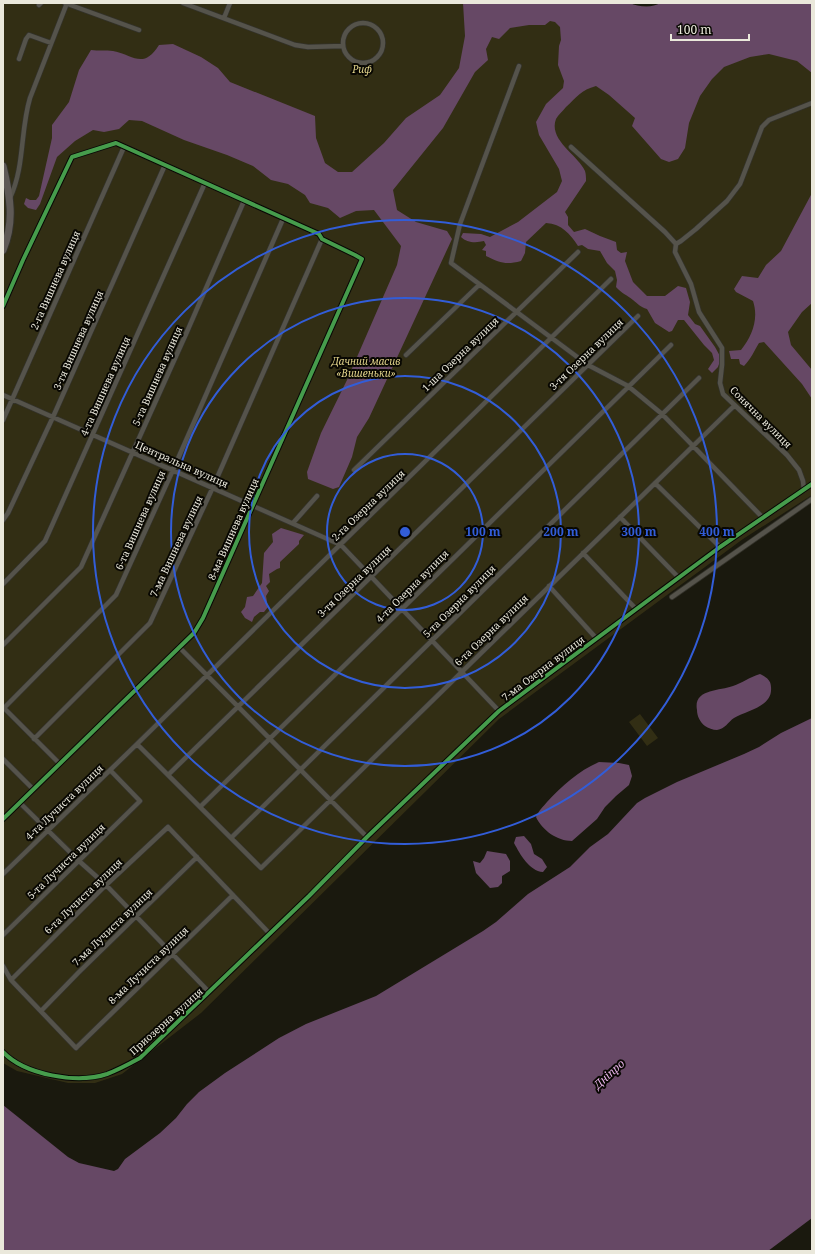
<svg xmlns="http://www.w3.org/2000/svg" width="815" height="1254" viewBox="0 0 815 1254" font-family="'Noto Serif',serif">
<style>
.green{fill:#322e14}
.water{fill:#664865}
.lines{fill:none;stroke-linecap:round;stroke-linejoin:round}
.street-casing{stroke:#33322a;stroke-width:6}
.secondary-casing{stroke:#33322a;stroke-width:9}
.street{stroke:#55534b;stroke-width:4.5}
.secondary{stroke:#5f5a56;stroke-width:7}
.cycleway-casing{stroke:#080702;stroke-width:6}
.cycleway{stroke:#469c4c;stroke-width:4}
.ring{fill:none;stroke:#325dd8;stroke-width:2}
.labels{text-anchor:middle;stroke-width:4;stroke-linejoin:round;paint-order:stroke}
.park-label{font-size:10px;font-style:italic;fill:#e2d48b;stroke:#080702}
.street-label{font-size:10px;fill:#eae8db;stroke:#080702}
.water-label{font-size:11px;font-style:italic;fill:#e7b2e8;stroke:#080702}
.centre{fill:#325dd8;stroke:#080702;stroke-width:2}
.ring-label{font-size:12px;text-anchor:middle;font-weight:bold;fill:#325dd8;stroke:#080702;stroke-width:4;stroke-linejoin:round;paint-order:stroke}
</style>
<rect width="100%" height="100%" fill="#1a190e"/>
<path class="green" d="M3,3H574L812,14V495L743,539L499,719L201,1013L122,1074L95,1083H68L17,1071L3,1063Z
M640,714L658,738L647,746L629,722Z"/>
<path class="water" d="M463,3H630C638,7 653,8 660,3H812V73L797,61L769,54L750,57L724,67L712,79L700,96L689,123L685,148L678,159L669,162L661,159L632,126L635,118L609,95L596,86C581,90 577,97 566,107C563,111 558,115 556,119C548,140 578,155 585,171C586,174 586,178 586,181L565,212L568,217V225L574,232L585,229L600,236L616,242L617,250L621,253L627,252L625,261L633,282L647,296H665L678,286L686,288L690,302L688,315L695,324L700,326L715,347L721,358L718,367L712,373L708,369L714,360L712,353L704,345L684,320H678L672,331L669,332L655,323L647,309C640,307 638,304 633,300C627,295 621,293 616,287L617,280L615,271L607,263L600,251L588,249L582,245L578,246C570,234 562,224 546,223L526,242L525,253L521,261C506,265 500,263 486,256V251L482,250L486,245L484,241C476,243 467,243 461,237L463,233L481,234L490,237L518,222L557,192L562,181L559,169L539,135L536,122L546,104L563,88L564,81L558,65L559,46L561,40L560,27L555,22L550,21L545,25H529L510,28L499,39L492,37L486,49L488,60L475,72L443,128L393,190L397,210L416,222L447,231L452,239L369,418L357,437L352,457L339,487L333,489L308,479L307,472L321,433L347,380L397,265L401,246L374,210L356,211L340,218L328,208L310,203L305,195L288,184L271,180L253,166L227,155L184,140L142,121L129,120L119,129L104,132L93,130L75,141L57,157L40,204L36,210L28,208L24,204L26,198L30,200H36L39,196L52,138V125L69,102L79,70L91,50C98,51 106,50 113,51C134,55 143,70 159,45L173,44L201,57L218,68L230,82L315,116L316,138L325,163L338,172H352L384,143L406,118L440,95L459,68L465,36Z
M812,193V303L802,312L788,332L791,345L812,370V399L802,384L764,342L759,343C754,351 751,359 744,366L740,364L739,359H731L729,351L741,350C752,336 759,319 753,301L736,292L734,289L742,276L758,278L766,265L781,251Z
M281,528L304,535L299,541V544L280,562V568L277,569L269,574L270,582L266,586L269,591L266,596L268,607L264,612H260L254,617L252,622L245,618L241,612L245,607L247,597L253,596L262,583L264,553L273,542L272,534Z
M760,674C766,677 771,680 771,687C773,707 747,710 734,718C728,722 725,729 717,730C713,730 708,728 705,726C700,722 697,716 697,710C693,689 719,691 733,686C742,683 750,677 760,674Z
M812,718V1218L768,1251H3V1105L68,1157L79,1163L114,1171L118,1169L125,1159L160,1133L176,1118L187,1104L199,1092L225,1073L279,1038L306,1024L376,996L483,931L496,922L528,894L570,867L590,847L608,834L637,803L645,798L677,782L744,754L759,747L781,733Z
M599,762L619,763L629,765L632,776L629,785L616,796L605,807L597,819L572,841C557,841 542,830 536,817C539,810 543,807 547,802C562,786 578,771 599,762Z
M524,836L531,844L534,854L542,859L547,867L543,872C529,871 520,854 514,843L516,837Z
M487,851L506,854L510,861V871L502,876V883L498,887L490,888L476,873L473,861L480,863L484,858Z"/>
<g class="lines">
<g class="street-casing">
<path id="street" d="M65,3L139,30
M183,3L295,45L308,47L343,46
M39,5L41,3
M224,18L230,3
M343 43a20 20 0 1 1 40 0a20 20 0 1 1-40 0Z
M19,59L26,39L29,35L51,43
M519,66L460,224L451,263L588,365L628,386L662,414L763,518
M571,147L665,232L676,244
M10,198C25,166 20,131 30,98L67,3
M676,244L675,252L691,284L699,312L722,348V365L720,383L723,394L787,455L799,470L803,481L804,490
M676,244L681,241L696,229L727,201L740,184L762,127L769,120L812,103
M3,306L23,260L72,157L116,143L319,234L322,239L355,255L362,259L203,618L194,633L3,819
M406,355L479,285
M3,395L341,545L499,711
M3,420L124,147
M354,470L578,252
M655,483L720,547
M620,517L679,578
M3,520L8,513L53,417L165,165
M293,523L317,496
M583,553L636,609
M3,584L45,541L205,183
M549,586L596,638
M672,597L812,499
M3,645L81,567L186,334L244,201
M179,647L367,837
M3,707L60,764
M4,708L116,595L173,470L283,219
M34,739L150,623L213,487L322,239
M137,744L261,868L734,406
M3,759L33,789
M168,775L638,316
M20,803L79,861L106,885L209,992
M200,807L671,345
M231,838L699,378
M3,874L137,744L611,279
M3,935L140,801L110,770
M3,966L11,980L76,1048L233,895
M11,980L106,885L168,827L269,933
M42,1010L79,972L197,857
M3,1052C25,1075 77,1084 107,1074C118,1070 129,1064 140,1058L309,896L367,837L499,711L720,547L812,484"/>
</g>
<g class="secondary-casing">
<path id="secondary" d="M3,166C10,195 15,222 3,250"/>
</g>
<use href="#street" class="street"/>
<use href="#secondary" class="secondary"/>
<g class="cycleway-casing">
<path id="cycleway" d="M3,306L23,260L72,157L116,143L319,234L322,239L355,255L362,259L203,618L194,633L3,819
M3,1052C25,1075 77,1084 107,1074C118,1070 129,1064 140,1058L309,896L367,837L499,711L720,547L812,484"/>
</g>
<use href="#cycleway" class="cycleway"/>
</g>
<g class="ring">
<circle cx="405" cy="532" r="78"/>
<circle cx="405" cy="532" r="156"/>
<circle cx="405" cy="532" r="234"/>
<circle cx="405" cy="532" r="312"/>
</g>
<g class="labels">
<g class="park-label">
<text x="362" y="73">Риф</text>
<text x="366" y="365">Дачний масив<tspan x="366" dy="12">«Вишеньки»</tspan></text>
</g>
<g class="street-label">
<text transform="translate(55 280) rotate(-66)" y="4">2-га Вишнева вулиця</text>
<text transform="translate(78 340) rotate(-66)" y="4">3-тя Вишнева вулиця</text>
<text transform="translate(460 354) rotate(-44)" y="4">1-ша Озерна вулиця</text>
<text transform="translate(586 354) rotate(-44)" y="4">3-тя Озерна вулиця</text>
<text transform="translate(157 376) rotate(-66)" y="4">5-та Вишнева вулиця</text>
<text transform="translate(105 386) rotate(-66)" y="4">4-та Вишнева вулиця</text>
<text transform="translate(761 417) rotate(45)" y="4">Сонячна вулиця</text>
<text transform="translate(182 464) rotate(24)" y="4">Центральна вулиця</text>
<text transform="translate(368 505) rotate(-44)" y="4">2-га Озерна вулиця</text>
<text transform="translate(140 520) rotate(-66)" y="4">6-та Вишнева вулиця</text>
<text transform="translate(233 529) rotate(-66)" y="4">8-ма Вишнева вулиця</text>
<text transform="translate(176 546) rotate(-65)" y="4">7-ма Вишнева вулиця</text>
<text transform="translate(354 581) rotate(-44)" y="4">3-тя Озерна вулиця</text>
<text transform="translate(412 586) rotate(-45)" y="4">4-та Озерна вулиця</text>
<text transform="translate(459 601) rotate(-45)" y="4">5-та Озерна вулиця</text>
<text transform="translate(491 630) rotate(-44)" y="4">6-та Озерна вулиця</text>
<text transform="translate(543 668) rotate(-37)" y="4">7-ма Озерна вулиця</text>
<text transform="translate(64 802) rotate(-44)" y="4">4-та Лучиста вулиця</text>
<text transform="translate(66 861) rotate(-44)" y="4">5-та Лучиста вулиця</text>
<text transform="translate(83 896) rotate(-44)" y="4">6-та Лучиста вулиця</text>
<text transform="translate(112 927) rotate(-44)" y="4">7-ма Лучиста вулиця</text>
<text transform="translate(148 965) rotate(-44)" y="4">8-ма Лучиста вулиця</text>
<text transform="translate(166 1021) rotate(-42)" y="4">Приозерна вулиця</text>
</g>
<g class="water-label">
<text transform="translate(609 1074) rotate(-42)" y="4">Дніпро</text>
</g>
</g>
<circle cx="405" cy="532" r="6" class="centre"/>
<g class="ring-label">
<text x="483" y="536">100 m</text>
<text x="561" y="536">200 m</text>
<text x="639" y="536">300 m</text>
<text x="717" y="536">400 m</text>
</g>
<rect width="815" height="1254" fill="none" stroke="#eae8db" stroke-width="8"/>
<path d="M671 34v6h78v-6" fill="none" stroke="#eae8db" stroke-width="2"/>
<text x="677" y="34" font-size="12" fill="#eae8db" stroke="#080702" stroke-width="3" paint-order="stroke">100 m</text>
</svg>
